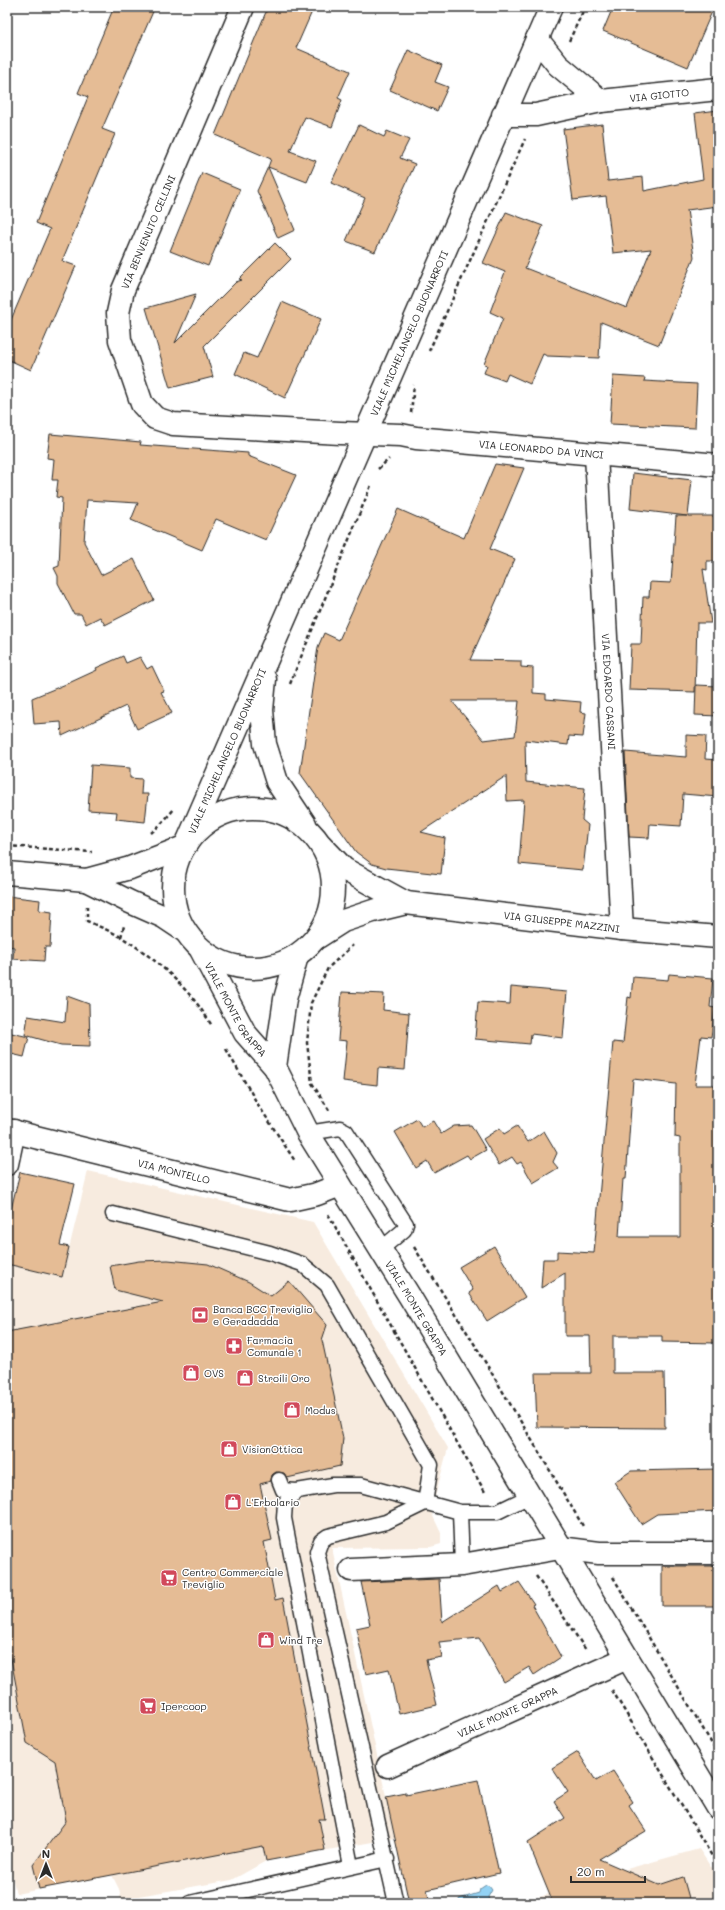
<svg xmlns="http://www.w3.org/2000/svg" width="725" height="1910" viewBox="0 0 725 1910" font-family="Mali,sans-serif">
<style>
.built{fill:#f7ebdf}
.water{fill:#92d2f4;stroke:#698fa4}
.building{fill:#e5bc95;stroke:#2b2b2b;fill-rule:evenodd}
.lines{fill:none;stroke-linecap:round;stroke-linejoin:round}
.service-casing{stroke:#2b2b2b;stroke-width:17}
.minor-casing{stroke:#2b2b2b;stroke-width:25}
.secondary-casing{stroke:#2b2b2b;stroke-width:25}
.path{stroke:#2b2b2b;stroke-width:2.5;stroke-dasharray:4 3;stroke-linecap:butt}
.service{stroke:#fff;stroke-width:14}
.minor{stroke:#fff;stroke-width:22}
.secondary{stroke:#fff;stroke-width:22}
.labels{text-anchor:middle;stroke-width:3;stroke-linejoin:round;paint-order:stroke}
.street-label{font-size:10px;fill:#2b2b2b;stroke:#fff}
.poi-label{font-size:10px;fill:#2b2b2b;stroke:#fff;text-anchor:start}
</style>
<rect width="100%" height="100%" fill="#fff"/>
<filter id="ink" filterUnits="userSpaceOnUse"><feTurbulence type="fractalNoise" baseFrequency=".025" numOctaves="2"/><feDisplacementMap in="SourceGraphic" scale="8" xChannelSelector="R" yChannelSelector="G"/><feConvolveMatrix kernelMatrix="1 2 1 2 8 2 1 2 1" color-interpolation-filters="sRGB"/></filter>
<g filter="url(#ink)">
<path class="built" d="M88,1171L313,1222L448,1448L431,1512L441,1533V1544L431,1547L332,1548L395,1838L266,1861L232,1880L121,1899L119,1889L112,1875L16,1894L7,1853V1264L62,1277Z
M699,1849L718,1878V1903H521L623,1870Z"/>
<path class="water" d="M486,1885L489,1886L492,1890L488,1897L490,1903H460L459,1899L479,1893L480,1889Z"/>
<path class="building" d="M114,7H155L102,129L115,134L62,261L76,266L31,370L7,359V329L50,229L36,223L88,97L78,93Z
M268,7H314L296,48L350,71L338,98L342,100L332,127L305,117L290,151L316,161L307,182L268,167L271,159L215,135Z
M613,7H714L688,67L603,31Z
M408,50L442,65L435,82L448,87L437,111L390,90Z
M718,110V206L687,210L694,257L659,345L601,322L599,358L547,356L543,354L530,384L508,374L505,381L484,373L487,365L484,364L503,318L490,312L505,272L483,263L506,212L543,226L525,268L627,308L651,249L613,253L606,196L573,200L563,129L602,124L608,181L643,177L644,191L703,179L695,113Z
M359,125L384,137L387,131L409,140L400,158L415,164L375,252L346,241L365,198L331,183Z
M268,167L295,230L278,238L257,191Z
M202,173L240,189L208,266L170,251Z
M275,243L291,259L204,346L213,377L170,388L146,308L196,294L175,343L236,282L242,280L239,279Z
M282,302L321,319L285,398L235,374L244,353L257,358Z
M613,376L645,378L644,381L697,384L695,428L610,424Z
M50,434L141,442L140,445L248,453V456L296,475L266,540L216,519L202,550L131,520L138,503L87,500L84,542L101,575L134,559L154,600L105,625L100,617L86,624L81,614H74L58,583V576L54,568L59,566L62,498L56,497L58,480H52L54,459L47,458Z
M495,464L524,468L490,549L515,559L470,660L521,661V667L533,668V693L546,694V699L581,702L580,712L586,713L583,737L569,736L568,745L525,740L526,782L585,788L582,820L588,825L583,870L519,864L524,800L507,801L506,776L421,832L445,838L441,874L386,868L372,864L356,852L300,773L318,647L324,633L339,640L398,509L464,538ZM452,701H519L515,736L484,740Z
M633,473L692,480L688,516H717L718,520V561H707V570L703,569L711,623H697L695,692L629,690L631,644H641L643,597H649L650,582L671,583L676,516H687L630,509Z
M123,656L126,663L140,657L147,669L152,666L164,691L161,692L172,713L137,729L126,706L62,736L61,722L34,724L32,698L71,682L97,670L96,668Z
M696,685L718,686V716L695,715Z
M686,735L706,736L705,759L718,760V797L683,794L681,826L650,824L649,838L629,837L625,752L686,757Z
M91,765L130,768V778L142,779L141,794H148L145,822L116,819L117,812L88,810Z
M7,896L40,900L39,910L52,912L50,947H45L44,961L13,959L14,947L7,946Z
M669,974L713,978L710,1007L715,1008L711,1037L701,1036L695,1085H718V1343L662,1342V1336H613V1373H664L665,1428L537,1427L535,1373H591L590,1336H565V1273L541,1288L543,1259H557V1251L594,1253L613,1042L623,1043L628,997L631,998L633,977L668,980ZM633,1079L676,1084L675,1137L680,1138V1237H619L623,1179H626Z
M511,987L567,992L563,1038L531,1034L530,1044L475,1039L478,1002L510,1004Z
M342,992L384,994L383,1010L409,1013L405,1070L378,1068L377,1085L343,1081L347,1041L338,1040Z
M67,996L89,1004L90,1046L61,1045L25,1035L28,1016L65,1022Z
M7,1032L29,1037L24,1057L7,1053Z
M417,1119L422,1127L433,1121L441,1134L454,1126L471,1125L486,1150L470,1159L467,1155L434,1173L427,1161L416,1168L395,1132Z
M517,1126L528,1142L544,1131L557,1153L553,1162L558,1168L533,1183L521,1162L517,1164L512,1157L499,1165L483,1139L500,1128L504,1134Z
M20,1172L75,1184L60,1245L69,1247L62,1277L7,1264V1226Z
M494,1246L525,1297L487,1321L469,1293L473,1290L459,1267Z
M168,1260L208,1264L249,1282L271,1296L289,1281L327,1325L322,1340L343,1438L340,1466L287,1478L284,1473L276,1472L272,1475L271,1481L260,1484L272,1540L264,1542L275,1600L283,1598L325,1819H319L325,1850L266,1861L263,1846L39,1889L33,1865L66,1821L55,1761L27,1743L7,1638V1332L163,1302L115,1290L110,1266L139,1261Z
M718,1469V1511L657,1514L641,1524L614,1482L631,1471Z
M662,1566H718V1606H662Z
M439,1579L442,1622L499,1586L502,1592L519,1582L534,1604L532,1605L561,1657L534,1675L529,1667L504,1682L479,1638L439,1642L442,1657L426,1660L437,1705L399,1714L389,1669L366,1674L356,1628L370,1625L361,1582Z
M578,1752L596,1781L613,1771L633,1802L629,1805L646,1831L599,1859L659,1885L683,1877L689,1898L700,1903H553L528,1842L565,1818L554,1801L568,1792L552,1768Z
M478,1780L499,1873L427,1890L430,1903H409L386,1797L406,1793V1795Z"/>
<g class="lines">
<g class="service-casing">
<path id="service" d="M308,1133L340,1128L346,1131L406,1224L404,1230L380,1250
M113,1214L270,1253L302,1264L327,1285L431,1465L425,1503L386,1522L328,1536L321,1541L317,1552L396,1903
M279,1480L283,1490L297,1491L333,1485H361L460,1512
M297,1491L285,1503L284,1518L351,1866
M462,1565L460,1512H497L530,1496
M190,1903L387,1859"/>
</g>
<g class="minor-casing">
<g id="minor">
<path id="s1" d="M243,7L123,290L118,313L120,340L142,404L155,418L173,424L340,433L401,435L416,438L718,465"/>
<path d="M537,39L558,65L601,101"/>
<path id="s2" d="M503,115H536L601,101L718,89"/>
<path id="s3" d="M596,455L622,929"/>
<path d="M321,845L344,869L406,903"/>
<path d="M7,873L86,880L130,868L184,847"/>
<path d="M86,880L130,902L164,917L185,931"/>
<path id="s4" d="M318,937L343,921L373,911L406,903L622,929L718,937"/>
<path id="s5" d="M7,1130L290,1200L317,1194L340,1185"/>
<path d="M7,1164L14,1131"/>
<path d="M351,1570L462,1565L560,1548L599,1553H718"/>
<path id="s6" d="M388,1766L627,1658"/>
</g>
</g>
<g class="secondary-casing">
<g id="secondary">
<path d="M265,679L262,710L265,744L277,782L305,824"/>
<circle cx="253" cy="888" r="80"/>
<path id="s7" d="M187,843L551,7"/>
<path id="s8" d="M201,950L245,1033L275,1067L308,1133L410,1297L718,1808"/>
<path d="M275,1067L285,999L297,956"/>
</g>
</g>
<path class="path" d="M569,41L585,7
M429,351L525,139
M411,413L414,385
M378,469L389,459
M290,684L372,483
M151,833L161,824L175,808
M7,846L92,852
M87,906V921C98,926 110,931 121,937C156,958 192,991 212,1026
M121,937L124,926
M226,1049L257,1103L295,1161
M329,1110L312,1083L307,1043L311,1003L328,968L353,945
M328,1214L485,1492
M414,1247L478,1350L583,1526
M536,1576L586,1650
M613,1577L718,1754
M612,1690L718,1866"/>
<use href="#service" class="service"/>
<use href="#minor" class="minor"/>
<use href="#secondary" class="secondary"/>
</g>
</g>
<defs>
<g id="bank-square" transform="scale(0.9)"><rect x="-9" y="-9" width="18" height="18" rx="4" fill="#d1495b" stroke="#fff"/><path d="M-6-4H6V4H-6ZM0-2.3a2.3 2.3 0 1 0 0 4.6a2.3 2.3 0 1 0 0-4.6Z" fill="#fff"/></g>
<g id="pharmacy-square" transform="scale(0.9)"><rect x="-9" y="-9" width="18" height="18" rx="4" fill="#d1495b" stroke="#fff"/><path d="M-2-6h4v4h4v4h-4v4h-4v-4h-4v-4h4Z" fill="#fff"/></g>
<g id="shop-square" transform="scale(0.9)"><rect x="-9" y="-9" width="18" height="18" rx="4" fill="#d1495b" stroke="#fff"/><path d="M-5-2.5h2.3a2.7 3.5 0 0 1 5.4 0H5L5.5 6h-11ZM-1.5-2.5h3a1.5 2.3 0 0 0-3 0Z" fill="#fff"/></g>
<g id="supermarket-square" transform="scale(0.9)"><rect x="-9" y="-9" width="18" height="18" rx="4" fill="#d1495b" stroke="#fff"/><path d="M-6-5.5h2.5l.6 2H6L4.5 2H-2.5L-4.4-4H-6ZM-1.5 3.2a1.3 1.3 0 1 0 .1 0ZM3 3.2a1.3 1.3 0 1 0 .1 0Z" fill="#fff"/></g>
</defs>
<g fill-rule="evenodd">
<use href="#bank-square" x="200" y="1315"/>
<use href="#pharmacy-square" x="234" y="1346"/>
<use href="#shop-square" x="191" y="1373"/>
<use href="#shop-square" x="245" y="1378"/>
<use href="#shop-square" x="292" y="1410"/>
<use href="#shop-square" x="229" y="1449"/>
<use href="#shop-square" x="233" y="1502"/>
<use href="#supermarket-square" x="169" y="1578"/>
<use href="#shop-square" x="266" y="1640"/>
<use href="#supermarket-square" x="148" y="1706"/>
</g>
<g class="labels">
<g class="street-label">
<text dy="4" stroke="none"><textPath href="#s2" startOffset="158">VIA GIOTTO</textPath></text>
<text transform="translate(148 232) rotate(-67)" y="4">VIA BENVENUTO CELLINI</text>
<text dy="4" stroke="none"><textPath href="#s7" startOffset="556">VIALE MICHELANGELO BUONARROTI</textPath></text>
<text dy="4" stroke="none"><textPath href="#s1" startOffset="833">VIA LEONARDO DA VINCI</textPath></text>
<text dy="4" stroke="none"><textPath href="#s3" startOffset="237">VIA EDOARDO CASSANI</textPath></text>
<text dy="4" stroke="none"><textPath href="#s7" startOffset="100">VIALE MICHELANGELO BUONARROTI</textPath></text>
<text dy="4" stroke="none"><textPath href="#s4" startOffset="252">VIA GIUSEPPE MAZZINI</textPath></text>
<text dy="4" stroke="none"><textPath href="#s8" startOffset="69">VIALE MONTE GRAPPA</textPath></text>
<text dy="4" stroke="none"><textPath href="#s5" startOffset="172">VIA MONTELLO</textPath></text>
<text dy="4" stroke="none"><textPath href="#s8" startOffset="419">VIALE MONTE GRAPPA</textPath></text>
<text dy="4" stroke="none"><textPath href="#s6" startOffset="131">VIALE MONTE GRAPPA</textPath></text>
</g>
<g class="poi-label">
<text x="213" y="1313">Banca BCC Treviglio<tspan x="213" dy="12">e Geradadda</tspan></text>
<text x="247" y="1344">Farmacia<tspan x="247" dy="12">Comunale 1</tspan></text>
<text x="204" y="1377">OVS</text>
<text x="258" y="1382">Stroili Oro</text>
<text x="305" y="1414">Modus</text>
<text x="242" y="1453">VisionOttica</text>
<text x="246" y="1506">L'Erbolario</text>
<text x="182" y="1576">Centro Commerciale<tspan x="182" dy="12">Treviglio</tspan></text>
<text x="279" y="1644">Wind Tre</text>
<text x="161" y="1710">Ipercoop</text>
</g>
</g>
<rect width="725" height="1910" fill="none" stroke="#fff" stroke-width="24"/>
<rect x="12" y="12" width="701" height="1886" fill="none" stroke="#2b2b2b" stroke-width="1.5" filter="url(#ink)"/>
<g transform="translate(46 1864)" stroke="#ffffff" stroke-width="3" paint-order="stroke">
<path d="M0-3L7 15L0 10L-7 15Z" fill="#2b2b2b"/>
<text y="-6" font-size="11" font-weight="bold" text-anchor="middle" fill="#2b2b2b">N</text>
</g>
<path d="M571 1876v6h74v-6" fill="none" stroke="#2b2b2b" stroke-width="2"/>
<text x="577" y="1876" font-size="12" fill="#2b2b2b" stroke="#ffffff" stroke-width="3" paint-order="stroke">20 m</text>
</svg>
